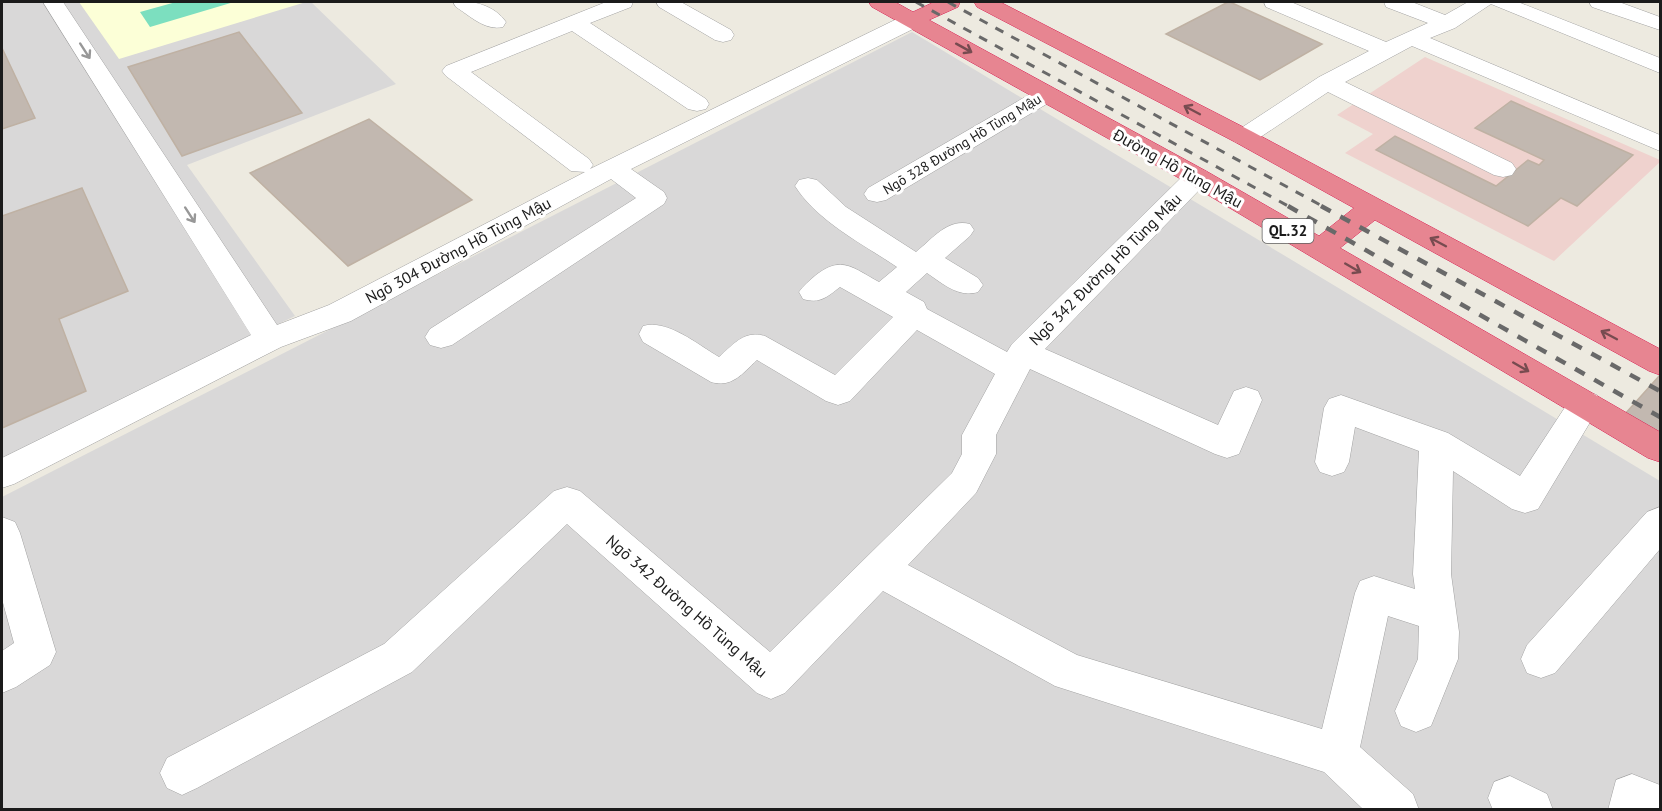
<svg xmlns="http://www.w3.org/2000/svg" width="1662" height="811" viewBox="0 0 1662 811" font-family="'PT Sans',sans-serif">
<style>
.residential{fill:#d9d8d8}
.commercial{fill:#efd2ce}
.education{fill:#fcffd7}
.pitch{fill:#7cdfbf}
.building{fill:#c2b8b0;stroke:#bfb1a3;stroke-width:1.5}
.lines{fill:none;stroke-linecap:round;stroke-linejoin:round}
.minor-casing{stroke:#a2a2a2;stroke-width:1}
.highway-casing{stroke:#d82053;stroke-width:1}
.minor{fill:#fff;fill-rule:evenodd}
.highway{fill:#e78591;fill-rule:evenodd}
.rail-far1{stroke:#696969;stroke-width:3;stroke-dasharray:9 9;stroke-linecap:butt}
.rail{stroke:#696969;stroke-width:4.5;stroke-dasharray:11 11;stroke-linecap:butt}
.oneway{stroke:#774b50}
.oneway2{stroke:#989898}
.labels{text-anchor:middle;stroke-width:6;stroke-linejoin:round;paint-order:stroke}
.far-street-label{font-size:14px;fill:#1b1b1b;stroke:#fff}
.shield{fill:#fff;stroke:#5f5f5f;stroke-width:1.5}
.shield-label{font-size:15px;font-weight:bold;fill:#1b1b1b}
.street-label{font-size:16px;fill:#1b1b1b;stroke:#fff}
</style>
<rect width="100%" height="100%" fill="#edeae0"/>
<path class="residential" d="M2,2H311L396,84L187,165L295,316L2,458Z
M912,32L1660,481V809L2,810V497Z"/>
<path class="commercial" d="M1425,57L1660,160V162L1554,261L1345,153L1373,134L1337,115Z"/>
<path class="education" d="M79,2H306L119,59Z"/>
<path class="pitch" d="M176,2H234L150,27L140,12Z"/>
<path class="building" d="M1228,2H1230L1322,44L1260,80L1166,34Z
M239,32L302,113L182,156L128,67Z
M2,48L35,118L2,129Z
M1511,101L1633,155L1577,206L1561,198L1528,226L1376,150L1395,136L1496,186L1528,160L1539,165L1544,160L1475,128Z
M369,119L472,200L348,266L250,173Z
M82,188L128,291L59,319L86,391L2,428V216Z
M1660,375V452L1615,425Z"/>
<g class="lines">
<g class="minor-casing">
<path id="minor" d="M43,2H63L277,325L329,305L585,172L571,171L446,76L442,71L446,66L606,2H633L631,7L590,23L706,99L709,104L706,109L697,111L688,109L572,31L471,72L589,159L593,165L590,169L905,15L913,13L921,15L924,20L921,25L631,169L664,192L667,198L664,204L452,345L441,348L430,345L425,337L430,329L636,198L611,179L351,321L281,347L14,484L2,488V458L251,335Z
M453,2C473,0 494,5 506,22L503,27C485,31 470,16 456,7Z
M656,2H681L731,30L734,35L731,40L723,42L715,40L659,7Z
M1264,2H1291L1386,42L1428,23L1386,7L1384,2H1412L1445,15L1468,2H1518L1660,58V73L1491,4L1455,28L1430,38L1660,135V151L1412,46L1345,82L1512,163L1516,169L1512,175L1503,177L1494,175L1328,92L1253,142L1244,145L1235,142L1231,137L1235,132L1319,77L1369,51L1266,7Z
M1589,2H1619L1660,17V30L1592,7Z
M1047,87L1055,89L1059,94L1055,99L886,200L877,202L868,200L864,194L868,188L1039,89Z
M1197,169L1206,171L1210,177L1206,183L1045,349L1218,425L1234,391L1246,387L1258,391L1262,400L1239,454L1227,458L1215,454L1030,369L996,435V454L976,493L908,565L1077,655L1322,729L1355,593L1360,581L1374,576L1415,589L1413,574L1419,451L1355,427L1349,462L1344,472L1332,476L1320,472L1315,462L1324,408L1329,399L1341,395L1448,433L1520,476L1573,395L1585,391L1597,395L1601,404L1538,509L1525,513L1512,509L1453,471L1451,574L1459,632L1458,659L1431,726L1416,732L1401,726L1395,711L1418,659L1419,626L1388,616L1360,747L1413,794L1419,810H1364L1324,772L1055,686L883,591L785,693L771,699L757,693L567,524L412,672L197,788L182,795L167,788L160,773L167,758L384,644L554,491L567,487L580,491L770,652L952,473L962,454V435L995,374L917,330L850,401L838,405L826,401L757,360C742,374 732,388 711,382L643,342L639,334L643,326C668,319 698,345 719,357C734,344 744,330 765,336L835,375L893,317L840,287C827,297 820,304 803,299L799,292C804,285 809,281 816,275C842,255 853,268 879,282L897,267C863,244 818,222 795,186L799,180L808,178L817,180L846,207L916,252C932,239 948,218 970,224L974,230L970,236L945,258L978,278L983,285L978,292C959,298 943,284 927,273L906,292L924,302L927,309L1007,352L1012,344L1188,171Z
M1660,507V549L1555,673L1541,678L1527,673L1521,659L1527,645L1647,512Z
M2,517L15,522L20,533L56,652L50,665L16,687L2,693V651L14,643L2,599Z
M1632,774L1660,785V810H1608L1616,780Z
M1510,776L1547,794L1553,810H1493L1488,798L1494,782Z"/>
</g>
<g class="highway-casing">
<path id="highway" d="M869,2H895L913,12L934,2H960L958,7L929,20L1206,171L1319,236L1354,208L1235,142L977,7L974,2H1000L1253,132L1660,349V375L1649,371L1375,220L1340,248L1660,432V462L1648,458L1188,183L872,7Z"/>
</g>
<use href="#minor" class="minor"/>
<use href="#highway" class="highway"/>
<path class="rail-far1" d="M916,2L1290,207
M948,2L1324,207"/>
<path class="rail" d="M1288,206L1660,417
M1321,206L1660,391"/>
</g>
<defs><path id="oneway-shaft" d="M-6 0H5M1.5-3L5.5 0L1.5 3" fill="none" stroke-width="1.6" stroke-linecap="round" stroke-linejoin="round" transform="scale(1.5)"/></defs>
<g class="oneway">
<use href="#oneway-shaft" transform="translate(964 48) rotate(29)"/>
<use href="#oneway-shaft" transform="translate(1192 110) rotate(-152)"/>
<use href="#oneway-shaft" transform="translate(1438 242) rotate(-152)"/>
<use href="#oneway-shaft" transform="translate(1353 268) rotate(30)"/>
<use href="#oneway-shaft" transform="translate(1609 335) rotate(-152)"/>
<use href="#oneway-shaft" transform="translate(1521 367) rotate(30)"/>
</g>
<g class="oneway2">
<use href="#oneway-shaft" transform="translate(85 51) rotate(57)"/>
<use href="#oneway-shaft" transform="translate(190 215) rotate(57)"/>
</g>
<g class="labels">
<g class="far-street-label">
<text transform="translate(962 144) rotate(-31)" y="5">Ngõ 328 Đường Hồ Tùng Mậu</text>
</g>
<rect class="shield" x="1262.5" y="219" width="51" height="24" rx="4.5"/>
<g class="shield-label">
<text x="1288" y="236">QL.32</text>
</g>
<g class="street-label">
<text transform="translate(1178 168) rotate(29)" y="6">Đường Hồ Tùng Mậu</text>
<text transform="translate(458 250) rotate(-28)" y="6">Ngõ 304 Đường Hồ Tùng Mậu</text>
<text transform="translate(1105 269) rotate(-45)" y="6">Ngõ 342 Đường Hồ Tùng Mậu</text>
<text transform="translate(687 606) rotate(41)" y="6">Ngõ 342 Đường Hồ Tùng Mậu</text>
</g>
</g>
<rect width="1662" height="811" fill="none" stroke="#1b1b1b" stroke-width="6"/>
</svg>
